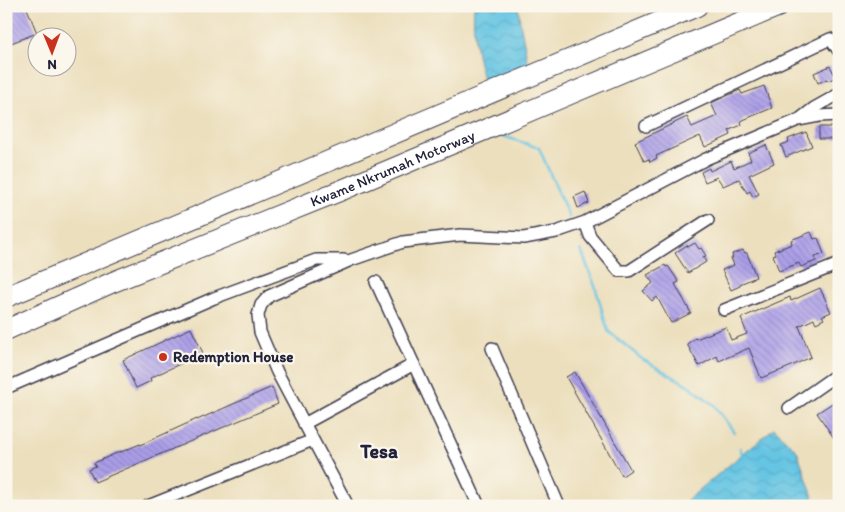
<svg xmlns="http://www.w3.org/2000/svg" width="845" height="512" viewBox="0 0 845 512" font-family="Itim,sans-serif">
<style>
.water{fill:url(#water-waves);stroke:#44748f}
.lines{fill:none;stroke-linecap:round;stroke-linejoin:round}
.stream{stroke:#65c5e3;stroke-width:2.5}
.building{fill:url(#building-back-hatch)}
.minor-casing{stroke:#403e4e;stroke-width:14}
.motorway-casing{stroke:#403e4e;stroke-width:22}
.minor{stroke:#fff;stroke-width:11}
.motorway{stroke:#fff;stroke-width:20}
.poi-dot{fill:#c8321e;stroke:#fbf7ec;stroke-width:2}
.labels{text-anchor:middle;stroke-width:4.5;stroke-linejoin:round;paint-order:stroke}
.street-label{font-size:15px;fill:#22223b;stroke:#fbf7ec}
.poi-label{font-size:15px;font-weight:bold;fill:#22223b;stroke:#fbf7ec;text-anchor:start}
.district-label{font-size:20px;font-weight:bold;fill:#22223b;stroke:#fbf7ec}
</style>
<defs>
<pattern id="water-waves" width="16" height="10" patternUnits="userSpaceOnUse" patternTransform="scale(1.25)"><rect width="16" height="10" fill="#65c5e3"/><path d="M0 5q4-4 8 0t8 0" fill="none" stroke="#57a9c4"/></pattern>
<pattern id="building-back-hatch" width="6" height="6" patternUnits="userSpaceOnUse" patternTransform="scale(1.25)"><rect width="6" height="6" fill="#ab9ee9"/><path d="M-1 5l2 2M0 0l6 6M5-1l2 2" fill="none" stroke="#8b80be"/></pattern>
</defs>
<rect width="100%" height="100%" fill="#fbf7ec"/>
<filter id="ink" filterUnits="userSpaceOnUse"><feTurbulence type="fractalNoise" baseFrequency=".02" numOctaves="2"/><feDisplacementMap in="SourceGraphic" scale="10" xChannelSelector="R" yChannelSelector="G"/><feConvolveMatrix kernelMatrix="1 2 1 2 8 2 1 2 1" color-interpolation-filters="sRGB"/></filter>
<filter id="wash" filterUnits="userSpaceOnUse"><feTurbulence type="fractalNoise" baseFrequency=".0096" numOctaves="4" result="noise"/><feDisplacementMap in="SourceGraphic" scale="20" xChannelSelector="R" yChannelSelector="G"/><feGaussianBlur stdDeviation="1.12" result="paint"/><feColorMatrix in="noise" values="0 0 0 0 0 0 0 0 0 0 0 0 0 0 0 0 0 1.4 0 .05"/><feComposite in="paint" operator="in"/></filter>
<g filter="url(#wash)">
<rect width="100%" height="100%" fill="#ecdfbd"/>
<path class="water" d="M474,6H518L520,22L529,70L486,88C477,61 472,35 474,6Z
M774,428L797,451L816,506H680Z"/>
<g class="lines">
<path class="stream" d="M503,136L539,148L569,217
M581,250L595,286L608,331L642,359L688,385L714,405L734,432
M740,448L742,454"/>
</g>
<g id="blocks">
<path class="building" d="M6,6H26L37,33L6,45Z
M830,66L836,77L828,81L827,79L818,83L814,73Z
M764,86L772,108L743,120L741,122L742,125L729,130L731,135L705,147L700,136L656,156L657,158L650,162L649,159L644,161L635,142L687,117L692,127L717,116L711,103L740,90L742,94Z
M819,127H839V139H819Z
M806,132L812,146L786,157L781,145L789,142L788,139Z
M766,145L774,163L749,175L759,194L753,197L750,191L747,193L739,179L723,186L717,177L705,182L701,172L709,168L710,171L731,161L734,168L751,160L748,153Z
M585,192L589,203L578,208L574,197Z
M811,232L814,239L818,238L824,254L815,257L816,261L801,267L799,263L779,271L773,255L776,254L774,251L792,244L791,240Z
M695,243L699,249L701,248L706,256L703,257L706,262L688,273L675,253L687,245L688,247Z
M743,250L745,253H747L756,277L740,284V286L731,290L722,270L734,265L731,258H733L732,254Z
M665,265L666,267L668,266L679,282L675,284L691,313L671,323L657,297L652,301L643,291L653,283L647,275Z
M820,288L831,312L822,316L824,319L816,323L814,319L799,326L811,357L787,368L761,378L749,348L719,361L717,356L699,366L687,344L695,338L696,339L726,327L731,340L747,334L741,318L790,297L791,301Z
M191,328L203,353L150,378L151,381L136,388L123,360Z
M575,372L631,470L622,476L566,377Z
M272,387L278,404L95,482L89,469L96,466L94,463L121,451V452L140,444V445L197,419V420Z
M834,402L839,410V435L834,438L817,413Z"/>
</g>
</g>
<g filter="url(#ink)">
<use href="#blocks" fill-opacity="0" stroke="#403e4e" stroke-width="1"/>
<g class="lines">
<g class="minor-casing">
<path id="minor" d="M801,118L814,108L839,94
M646,126L830,39L839,51
M585,222L590,236L619,271H629L708,220
M376,282L479,506
M724,310L839,264
M492,348L559,506
M6,388L214,298L316,260H344
M789,408L839,373
M304,424L414,364
M148,506L313,440
M348,506L277,372L260,332L258,315L261,305L269,296L351,260L403,242L460,235L524,238L556,232L585,222L706,159L798,120L819,116L839,115"/>
</g>
<g class="motorway-casing">
<g id="motorway">
<path d="M6,297L697,6"/>
<path id="s1" d="M6,330L113,282L342,190L779,6"/>
</g>
</g>
<use href="#minor" class="minor"/>
<use href="#motorway" class="motorway"/>
</g>
</g>
<circle class="poi-dot" cx="163" cy="357" r="5"/>
<g class="labels">
<g class="street-label">
<text dy="5" stroke="none"><textPath href="#s1" startOffset="419">Kwame Nkrumah Motorway</textPath></text>
</g>
<g class="poi-label">
<text x="173" y="362">Redemption House</text>
</g>
<g class="district-label">
<text x="379" y="458">Tesa</text>
</g>
</g>
<rect width="845" height="512" fill="none" stroke="#fbf7ec" stroke-width="25"/>
<g transform="translate(52 52) rotate(179)"><circle r="24" fill="#fbf7ec" stroke="#a4a2a5"/>
<path d="M0-4L9 19L0 12L-9 19Z" fill="#c8321e"/>
<text y="-8" font-size="14" font-weight="bold" text-anchor="middle" fill="#22223b">N</text>
</g>
</svg>
